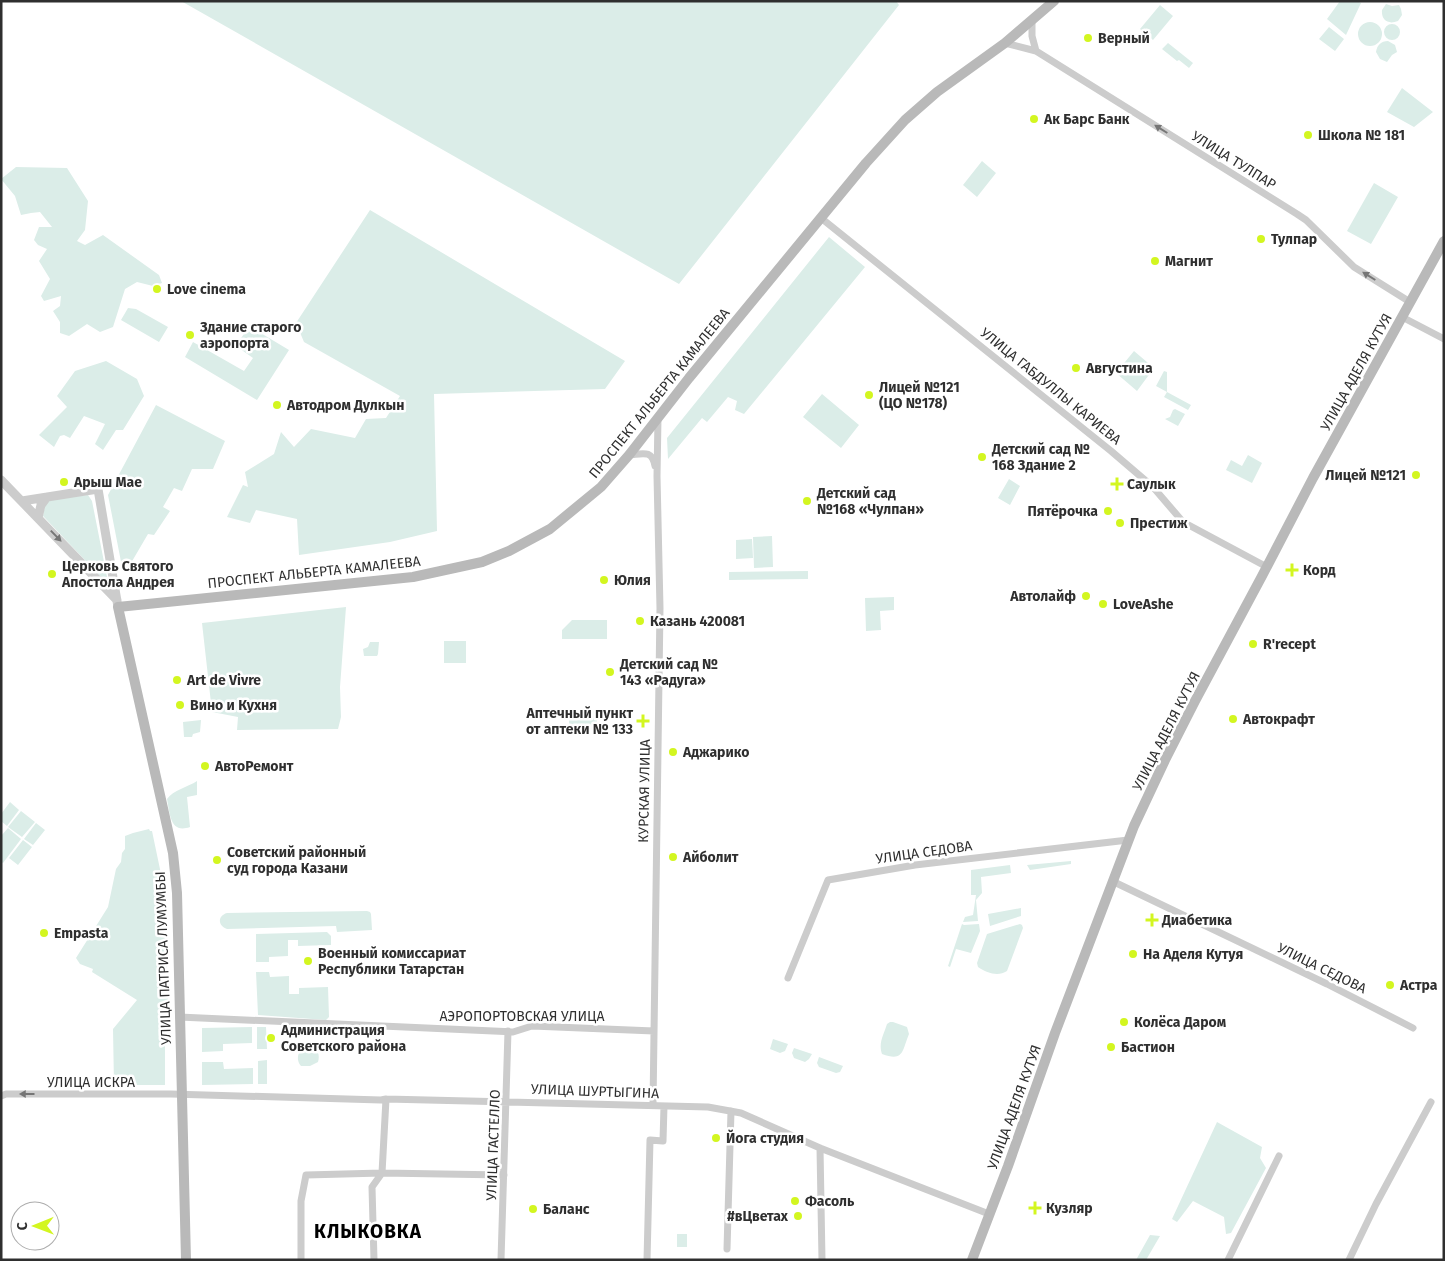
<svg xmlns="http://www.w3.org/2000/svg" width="1445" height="1261" viewBox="0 0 1445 1261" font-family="'Fira Sans',sans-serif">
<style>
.green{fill:#dbede8}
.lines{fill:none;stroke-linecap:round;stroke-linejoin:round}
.minor{stroke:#ccc;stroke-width:7}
.tertiary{stroke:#ccc;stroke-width:9}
.secondary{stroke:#b9b9b9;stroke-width:10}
.oneway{fill:#767676}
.poi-dot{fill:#d3f620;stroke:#fff;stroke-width:2}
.labels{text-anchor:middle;stroke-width:5;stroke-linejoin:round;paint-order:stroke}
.poi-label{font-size:14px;font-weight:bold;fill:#2f2f2f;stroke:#fff;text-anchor:start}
.street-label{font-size:14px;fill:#2f2f2f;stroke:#fff}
.district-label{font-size:19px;font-weight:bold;letter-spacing:1px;fill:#000;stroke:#fff}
</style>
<rect width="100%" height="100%" fill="#fff"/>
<path class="green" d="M181,1H896L899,5L679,284Z
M1340,1H1357L1361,3L1346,35L1327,19Z
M1386,4L1392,6L1399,5L1401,9L1402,15L1398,21C1388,25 1381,20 1382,10Z
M1160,5L1173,16L1153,40L1140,29Z
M1358 34a12 12 0 1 1 24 0a12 12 0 1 1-24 0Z
M1384 32a8 8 0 1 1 16 0a8 8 0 1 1-16 0Z
M1329,27L1344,39L1335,51L1319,39Z
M1388,41L1395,45L1397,52L1392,55L1387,62L1380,59L1376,52C1377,45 1381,41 1388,41Z
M1168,43L1193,63L1189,68L1179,60L1177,61L1162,49Z
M1402,88L1433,112L1414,127L1387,112Z
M982,161L996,173L977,197L963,185Z
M16,167L67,168L88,201L85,230L77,241L85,245L103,235L159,275L162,283L153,286L137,282L125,289L113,327L100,332L87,324L69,336L60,333V322L53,311L60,306L61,296L44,301L41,296L50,279L39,261L47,249L38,245L34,240L39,227H52L40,212L31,213L21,215L15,196L1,179Z
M1374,183L1398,197L1371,244L1347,231Z
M370,210L625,361L605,389L434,394L437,531L390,542L299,555L297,519L256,510L250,523L227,517L243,485L248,487L245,472L274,454L281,432L294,447L311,429L355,438L366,419L386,418L400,396L304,342L296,323Z
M829,237L865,267L744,414L735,410L737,401L728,397L707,422L702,418L668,459L667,438Z
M128,308L136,309L168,327L159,342L121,320Z
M249,326L289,350L257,400L185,357L193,342L244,371L253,358L236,346Z
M1134,351L1154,368L1137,391L1116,373Z
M106,361L137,379L144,396L123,430H116L103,450L95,444L105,424L84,416L70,438L64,435L60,436L54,447L39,435L67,407L57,396L75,371Z
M1164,371L1167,372V392L1156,386Z
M1167,392L1191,405L1188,410L1164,397Z
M822,394L859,425L841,448L803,417Z
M156,405L225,441L213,469H192L182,491L174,488L163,507L170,511L154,535L148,534L131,563L137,570L123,572L108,495Z
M1175,409L1185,414L1178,426L1165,419L1170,417L1173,410Z
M1248,455L1262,463L1252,483L1226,470L1231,460L1242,466Z
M1009,479L1020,486L1010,505L998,498Z
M88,495L92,501L107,577H101L43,516L46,500Z
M772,536L773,567L754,568L753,537Z
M752,539L753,558L736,559V540Z
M808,571V579L729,580V572Z
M894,597V610L880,611L881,630L866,631L865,598Z
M346,607L340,687L341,717L338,729L237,730L238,717L212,712L202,623Z
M572,620H607V639H562V630Z
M444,641H466V663H444Z
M370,642H379L378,654L377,656H364L363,649L368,647Z
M569,711H597V730H569Z
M201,720L200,732L193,734L192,737H184L183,722Z
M197,781V795L187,797L190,827C170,834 170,814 167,799C173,790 188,787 197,781Z
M10,802L19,810L7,826L1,821V814Z
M21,811L35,822L22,837L8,827Z
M36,823L45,830L33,845L24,839Z
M8,828L21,839L3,863L1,862V836Z
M149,829L150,831H152L165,893L168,1002L163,1005L165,1025V1085H114L113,1029L137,1000L92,972L93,969L80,964L76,958L108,907L116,869L121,862L122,853L125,849V836L133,833Z
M23,840L32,847L18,865L9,858Z
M1071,861V864L1030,870L1027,865Z
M1010,865L1011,873L981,877L982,893L976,900L978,921L963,922L965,917L973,915L976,895H971V870Z
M1021,908V916L990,926L988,914Z
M367,911L370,912L371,914L372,930L337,932L336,926L227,929C218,926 217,916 227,913Z
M962,924L964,925L979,924L980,931L971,953L956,949L950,967L948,966Z
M1020,924L1022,925L1023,928L1007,971C998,977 987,973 978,967L977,963L987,934Z
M327,932L331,936V945L298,946V940H288V956L269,957V962H256V934Z
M256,972H269L270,977L289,976V994H299V988L328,987L329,1017L326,1020L258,1015Z
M890,1022H893L907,1027L909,1034C902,1051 904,1062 882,1054C878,1043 884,1034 887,1024Z
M252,1027V1043L223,1044V1051L202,1052V1028Z
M257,1027H266L267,1049H257Z
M773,1039L788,1044L785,1051L780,1053L770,1049Z
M304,1048C315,1047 321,1051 318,1062L310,1066H301C296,1060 297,1052 304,1048Z
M794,1048L812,1054L809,1059L805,1062L794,1058L792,1053Z
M819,1057L843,1066L840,1072L836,1073L819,1067L817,1063Z
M267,1060V1084H258V1061Z
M202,1062H223L224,1069L253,1068V1084L202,1085Z
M1217,1122L1262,1147L1260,1158L1266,1168L1231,1233L1226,1234L1224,1217L1193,1201L1177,1222L1172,1219Z
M677,1234H687V1247H677Z
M1150,1235L1160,1236L1146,1260H1136Z"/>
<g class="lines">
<path class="minor" d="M1032,21V36L1036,51
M1005,43L1036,51L1297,214L1306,220L1354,267L1410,302
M821,218L1111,451L1153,487L1183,522L1267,567
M1402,317L1444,339
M629,455C642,454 652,449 655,466
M1112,881L1327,984L1413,1028
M788,978L828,880L915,865L1128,840
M179,1017L513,1032L532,1026L654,1031
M1,1096L6,1094H171L381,1100L386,1099L708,1107L741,1113L820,1148L989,1214
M653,1105L660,608L657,476L658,418
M820,1148L822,1260
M727,1249L731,1111
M301,1260V1201L306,1175L382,1173L504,1175
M374,1260L372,1187L382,1173L386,1099
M501,1260L508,1031
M647,1260L650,1140L663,1141L664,1106
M1228,1260L1279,1156
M1349,1260L1376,1204L1431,1102"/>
<path class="tertiary" d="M1,480L117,600
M22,501L98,489L118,607
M38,518L41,505L47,497"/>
<path class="secondary" d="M186,1260L177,893L173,853L118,607L413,577L482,562L509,551L550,529L601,487L629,455L689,378L866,163L905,120L937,92L1005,43L1054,1
M972,1260L1008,1166L1055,1033L1134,826L1165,760L1195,701L1262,576L1313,478L1444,241"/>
</g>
<defs><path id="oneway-solid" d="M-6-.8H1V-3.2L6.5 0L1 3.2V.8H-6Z" transform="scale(1.25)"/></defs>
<g class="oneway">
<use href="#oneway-solid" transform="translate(1161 129) rotate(-148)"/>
<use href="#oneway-solid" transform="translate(1369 276) rotate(-148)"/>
<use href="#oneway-solid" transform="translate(56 536) rotate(46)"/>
<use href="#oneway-solid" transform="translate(27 1094) rotate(-180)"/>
</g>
<g class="poi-dot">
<circle cx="1088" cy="38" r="5"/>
<circle cx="1034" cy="119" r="5"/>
<circle cx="1308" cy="135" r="5"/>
<circle cx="1261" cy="239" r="5"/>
<circle cx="1155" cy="261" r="5"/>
<circle cx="157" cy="289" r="5"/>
<circle cx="190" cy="335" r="5"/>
<circle cx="1076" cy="368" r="5"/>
<circle cx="869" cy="395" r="5"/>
<circle cx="277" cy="405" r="5"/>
<circle cx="982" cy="457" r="5"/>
<circle cx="1416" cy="475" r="5"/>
<circle cx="64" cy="482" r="5"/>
<path d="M1114.5 476.5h5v5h5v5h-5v5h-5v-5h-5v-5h5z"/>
<circle cx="807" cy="501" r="5"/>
<circle cx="1108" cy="511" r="5"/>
<circle cx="1120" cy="523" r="5"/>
<path d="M1289.5 562.5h5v5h5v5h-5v5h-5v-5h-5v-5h5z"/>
<circle cx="52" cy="574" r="5"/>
<circle cx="604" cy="580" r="5"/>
<circle cx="1086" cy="596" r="5"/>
<circle cx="1103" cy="604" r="5"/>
<circle cx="640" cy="621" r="5"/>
<circle cx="1253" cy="644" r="5"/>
<circle cx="610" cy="672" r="5"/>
<circle cx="177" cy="680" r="5"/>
<circle cx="180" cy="705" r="5"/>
<circle cx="1233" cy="719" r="5"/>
<path d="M640.5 713.5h5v5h5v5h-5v5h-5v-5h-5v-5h5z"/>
<circle cx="673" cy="752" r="5"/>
<circle cx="205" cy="766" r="5"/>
<circle cx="673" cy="857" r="5"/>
<circle cx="217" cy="860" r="5"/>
<path d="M1149.5 912.5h5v5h5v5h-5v5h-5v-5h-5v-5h5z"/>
<circle cx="44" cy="933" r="5"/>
<circle cx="1133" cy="954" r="5"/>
<circle cx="308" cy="961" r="5"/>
<circle cx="1390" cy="985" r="5"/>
<circle cx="1124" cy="1022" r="5"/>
<circle cx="271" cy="1038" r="5"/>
<circle cx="1111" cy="1047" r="5"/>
<circle cx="716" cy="1138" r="5"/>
<circle cx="795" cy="1201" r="5"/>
<path d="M1032.5 1200.5h5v5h5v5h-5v5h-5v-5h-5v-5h5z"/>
<circle cx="533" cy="1209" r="5"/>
<circle cx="798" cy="1216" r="5"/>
</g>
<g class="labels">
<g class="poi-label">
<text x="1098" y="43">Верный</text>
<text x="1044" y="124">Ак Барс Банк</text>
<text x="1318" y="140">Школа № 181</text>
<text x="1271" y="244">Тулпар</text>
<text x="1165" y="266">Магнит</text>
<text x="167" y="294">Love cinema</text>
<text x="200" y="332">Здание старого<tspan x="200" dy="16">аэропорта</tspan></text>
<text x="1086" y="373">Августина</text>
<text x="879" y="392">Лицей №121<tspan x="879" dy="16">(ЦО №178)</tspan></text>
<text x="287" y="410">Автодром Дулкын</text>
<text x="992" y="454">Детский сад №<tspan x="992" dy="16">168 Здание 2</tspan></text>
<text x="1406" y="480" text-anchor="end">Лицей №121</text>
<text x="74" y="487">Арыш Мае</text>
<text x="1127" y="489">Саулык</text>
<text x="817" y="498">Детский сад<tspan x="817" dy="16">№168 «Чулпан»</tspan></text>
<text x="1098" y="516" text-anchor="end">Пятёрочка</text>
<text x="1130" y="528">Престиж</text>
<text x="62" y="571">Церковь Святого<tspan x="62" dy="16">Апостола Андрея</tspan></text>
<text x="1303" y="575">Корд</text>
<text x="614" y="585">Юлия</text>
<text x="1076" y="601" text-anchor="end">Автолайф</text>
<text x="1113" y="609">LoveAshe</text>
<text x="650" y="626">Казань 420081</text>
<text x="1263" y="649">R'recept</text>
<text x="620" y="669">Детский сад №<tspan x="620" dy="16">143 «Радуга»</tspan></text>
<text x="187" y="685">Art de Vivre</text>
<text x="190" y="710">Вино и Кухня</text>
<text x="633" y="718" text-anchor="end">Аптечный пункт<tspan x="633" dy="16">от аптеки № 133</tspan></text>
<text x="1243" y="724">Автокрафт</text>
<text x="683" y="757">Аджарико</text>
<text x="215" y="771">АвтоРемонт</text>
<text x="227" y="857">Советский районный<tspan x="227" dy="16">суд города Казани</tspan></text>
<text x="683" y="862">Айболит</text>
<text x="1162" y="925">Диабетика</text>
<text x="54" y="938">Empasta</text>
<text x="318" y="958">Военный комиссариат<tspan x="318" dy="16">Республики Татарстан</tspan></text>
<text x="1143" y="959">На Аделя Кутуя</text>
<text x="1400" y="990">Астра</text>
<text x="1134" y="1027">Колёса Даром</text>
<text x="281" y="1035">Администрация<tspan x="281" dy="16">Советского района</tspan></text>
<text x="1121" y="1052">Бастион</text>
<text x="726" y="1143">Йога студия</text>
<text x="805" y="1206">Фасоль</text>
<text x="1046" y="1213">Кузляр</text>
<text x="543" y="1214">Баланс</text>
<text x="788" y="1221" text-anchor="end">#вЦветах</text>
</g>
<g class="street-label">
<text transform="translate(1234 160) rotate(32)" y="5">УЛИЦА ТУЛПАР</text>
<text transform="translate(1356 372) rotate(-61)" y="5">УЛИЦА АДЕЛЯ КУТУЯ</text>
<text transform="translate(1051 386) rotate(39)" y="5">УЛИЦА ГАБДУЛЛЫ КАРИЕВА</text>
<text transform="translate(659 393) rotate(-51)" y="5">ПРОСПЕКТ АЛЬБЕРТА КАМАЛЕЕВА</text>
<text transform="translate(314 572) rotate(-6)" y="5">ПРОСПЕКТ АЛЬБЕРТА КАМАЛЕЕВА</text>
<text transform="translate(1166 731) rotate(-63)" y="5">УЛИЦА АДЕЛЯ КУТУЯ</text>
<text transform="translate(644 791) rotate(-89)" y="5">КУРСКАЯ УЛИЦА</text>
<text transform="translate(924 852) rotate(-8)" y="5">УЛИЦА СЕДОВА</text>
<text transform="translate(163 958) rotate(-92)" y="5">УЛИЦА ПАТРИСА ЛУМУМБЫ</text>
<text transform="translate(1322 968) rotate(26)" y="5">УЛИЦА СЕДОВА</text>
<text x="522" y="1021">АЭРОПОРТОВСКАЯ УЛИЦА</text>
<text x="91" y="1087">УЛИЦА ИСКРА</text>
<text transform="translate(595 1091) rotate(2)" y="5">УЛИЦА ШУРТЫГИНА</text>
<text transform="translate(1014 1107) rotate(-70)" y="5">УЛИЦА АДЕЛЯ КУТУЯ</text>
<text transform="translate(493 1145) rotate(-88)" y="5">УЛИЦА ГАСТЕЛЛО</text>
</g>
<g class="district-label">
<text x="368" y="1238">КЛЫКОВКА</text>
</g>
</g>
<rect width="1445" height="1261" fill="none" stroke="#2f2f2f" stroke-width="5"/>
<g transform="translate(35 1226) rotate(269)"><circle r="24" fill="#ffffff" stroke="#acacac"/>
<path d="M0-4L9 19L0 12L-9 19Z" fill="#d3f620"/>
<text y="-8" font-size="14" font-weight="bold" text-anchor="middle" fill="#2f2f2f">С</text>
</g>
</svg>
